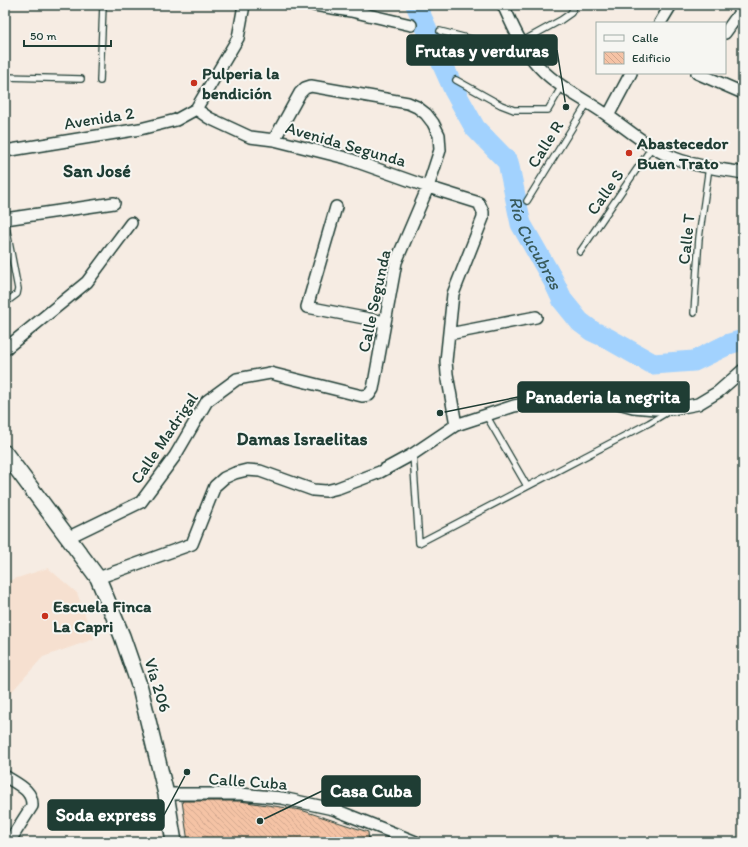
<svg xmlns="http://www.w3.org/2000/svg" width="748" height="847" viewBox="0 0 748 847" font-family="Itim,sans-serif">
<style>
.built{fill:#f6e0d0}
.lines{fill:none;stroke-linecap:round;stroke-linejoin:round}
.river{stroke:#a2d2fe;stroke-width:21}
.building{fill:url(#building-back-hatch);stroke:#1f3d34}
.lane-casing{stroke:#1f3d34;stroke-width:8}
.street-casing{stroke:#1f3d34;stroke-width:14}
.secondary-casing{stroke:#1f3d34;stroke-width:18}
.lane{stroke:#f6f6f2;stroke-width:5.5}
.street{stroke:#f6f6f2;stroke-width:11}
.secondary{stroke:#f6f6f2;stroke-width:15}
.poi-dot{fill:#c8321e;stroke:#f6f6f2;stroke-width:1.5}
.labels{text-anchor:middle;stroke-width:4;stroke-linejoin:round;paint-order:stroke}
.poi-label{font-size:17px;font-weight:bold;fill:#1f3d34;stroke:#f6f6f2;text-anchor:start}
.street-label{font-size:17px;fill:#1f3d34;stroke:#f6f6f2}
.neighbourhood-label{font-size:18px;font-weight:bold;fill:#1f3d34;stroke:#f6f6f2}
.water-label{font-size:18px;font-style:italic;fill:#395b5c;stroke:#f6f6f2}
.leader{fill:none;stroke:#1f3d34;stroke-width:1.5}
.callout-dot{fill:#1f3d34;stroke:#f6f6f2;stroke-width:1.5}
.callout{fill:#1f3d34;stroke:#1f3d34;stroke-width:1.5}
.callout-label{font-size:18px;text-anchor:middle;font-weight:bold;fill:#fff}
</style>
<defs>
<pattern id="building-back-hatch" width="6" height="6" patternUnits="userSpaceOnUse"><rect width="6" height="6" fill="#f5c3a5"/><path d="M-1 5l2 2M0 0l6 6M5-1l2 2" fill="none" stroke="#d2a88f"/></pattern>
</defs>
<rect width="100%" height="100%" fill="#f6ece3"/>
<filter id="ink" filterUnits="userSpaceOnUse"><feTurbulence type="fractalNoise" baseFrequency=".025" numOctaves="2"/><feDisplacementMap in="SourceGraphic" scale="8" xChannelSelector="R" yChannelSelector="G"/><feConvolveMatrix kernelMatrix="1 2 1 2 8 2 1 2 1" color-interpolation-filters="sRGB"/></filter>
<g filter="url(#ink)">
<path class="built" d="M48,568L77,593L94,639L43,657L5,699V582Z"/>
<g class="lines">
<path class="river" id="s1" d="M416,5L454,90L475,128L508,162L521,224L553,280L563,301L580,322L592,331L607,338L653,364L694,361L729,344L743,340"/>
</g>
<path class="building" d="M182,801H240L301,810L368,832L369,842H188Z"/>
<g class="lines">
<g class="lane-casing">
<path id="lane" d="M440,31L502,47H512L561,20L571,13L575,5
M5,77L81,79
M456,80L501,105L514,110H548L562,86
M100,81L103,5
M527,201L588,102
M5,221L18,289L17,294L5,303
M580,252L652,147
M694,313L699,238L709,167
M486,415L527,486
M413,454L419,543L649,423L669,411"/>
</g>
<g class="street-casing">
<path id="street" d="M314,5L351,11L411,25
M503,5C512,24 520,44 534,61C553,85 583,98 607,115C630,131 651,150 677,159C698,167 721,169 743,173
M660,23L671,5
M725,33L743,8
M697,73L743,93
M196,109L209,118L250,137L274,140L346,158L428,187L479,203L483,212V218L453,294L446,361L447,374L456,425
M196,109L238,38L244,5
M608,116L631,73
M5,151L140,129L176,120L196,109
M336,207L307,307L385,322
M5,219L114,203
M449,334L536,317
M5,349L87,282L131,223
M67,538L141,502L175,456L207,401L237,379L270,373L362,396L369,395L373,389L396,262L428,187L440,150L439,135L433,123L426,114L417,107L408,103L311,86L305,88L300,93L274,140
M98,578L192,544L215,486L224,478L235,473L247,470L260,471L313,490L326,491L338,488L380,472L413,454L456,425L514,406L552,399H579L611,401L633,407L655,409H672L698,404L718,392L743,370
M5,776C17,784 33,790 32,806L9,842
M166,794H241L282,798L333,809L416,842"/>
</g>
<g class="secondary-casing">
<path id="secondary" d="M5,453L98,578L122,636L140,688L166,794L174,842"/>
</g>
<use href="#lane" class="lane"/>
<use href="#street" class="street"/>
<use href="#secondary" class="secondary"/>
</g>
</g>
<g class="poi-dot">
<circle cx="194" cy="83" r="4"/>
<circle cx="629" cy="153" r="4"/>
<circle cx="45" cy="616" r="4"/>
</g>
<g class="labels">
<g class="poi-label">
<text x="202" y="79">Pulperia la<tspan x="202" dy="20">bendición</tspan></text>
<text x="637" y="149">Abastecedor<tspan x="637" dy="20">Buen Trato</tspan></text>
<text x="53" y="612">Escuela Finca<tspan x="53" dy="20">La Capri</tspan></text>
</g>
<g class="street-label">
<text transform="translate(99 118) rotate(-9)" y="6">Avenida 2</text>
<text transform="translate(346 144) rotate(16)" y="6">Avenida Segunda</text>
<text transform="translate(545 144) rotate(-58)" y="6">Calle R</text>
<text transform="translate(605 192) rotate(-55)" y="6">Calle S</text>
<text transform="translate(686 239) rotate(-84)" y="6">Calle T</text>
<text transform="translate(374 301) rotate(-78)" y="6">Calle Segunda</text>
<text transform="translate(164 438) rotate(-56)" y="6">Calle Madrigal</text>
<text transform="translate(158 685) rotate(73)" y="6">Vía 206</text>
<text transform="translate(248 781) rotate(4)" y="6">Calle Cuba</text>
</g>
<g class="neighbourhood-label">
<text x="97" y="177">San José</text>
<text x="302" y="445">Damas Israelitas</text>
</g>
<g class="water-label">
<text dy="6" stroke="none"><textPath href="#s1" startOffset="270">Río Cucubres</textPath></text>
</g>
</g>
<path class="leader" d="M566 107L557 50M440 413L518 397M260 821L322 791M187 772L164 815"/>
<g class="callout-dot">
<circle cx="566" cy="107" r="4"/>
<circle cx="440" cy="413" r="4"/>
<circle cx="260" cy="821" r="4"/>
<circle cx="187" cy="772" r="4"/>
</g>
<g class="callout">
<rect x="407" y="35" width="150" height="30" rx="4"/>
<rect x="518" y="382" width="171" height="30" rx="4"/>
<rect x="322" y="776" width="98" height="30" rx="4"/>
<rect x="48" y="800" width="116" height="30" rx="4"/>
</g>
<g class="callout-label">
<text x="482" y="57">Frutas y verduras</text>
<text x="603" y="403">Panaderia la negrita</text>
<text x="371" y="797">Casa Cuba</text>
<text x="106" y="821">Soda express</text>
</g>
<rect width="748" height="847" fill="none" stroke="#f6f6f2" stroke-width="20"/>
<rect x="10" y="10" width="728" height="827" fill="none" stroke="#1f3d34" stroke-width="1.5" filter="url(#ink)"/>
<rect x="596" y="22" width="130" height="52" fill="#f6f6f2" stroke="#a0aca6"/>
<rect x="604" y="35" width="20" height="6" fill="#f6f6f2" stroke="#a0aca6"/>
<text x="632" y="42" font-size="12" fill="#1f3d34">Calle</text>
<rect x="604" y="52" width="20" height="12" fill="url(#building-back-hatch)" stroke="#a0aca6"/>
<text x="632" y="62" font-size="12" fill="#1f3d34">Edificio</text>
<path d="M24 40v6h87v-6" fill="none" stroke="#1f3d34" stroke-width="2"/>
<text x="30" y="40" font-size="12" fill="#1f3d34" stroke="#f6f6f2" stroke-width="3" paint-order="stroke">50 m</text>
</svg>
